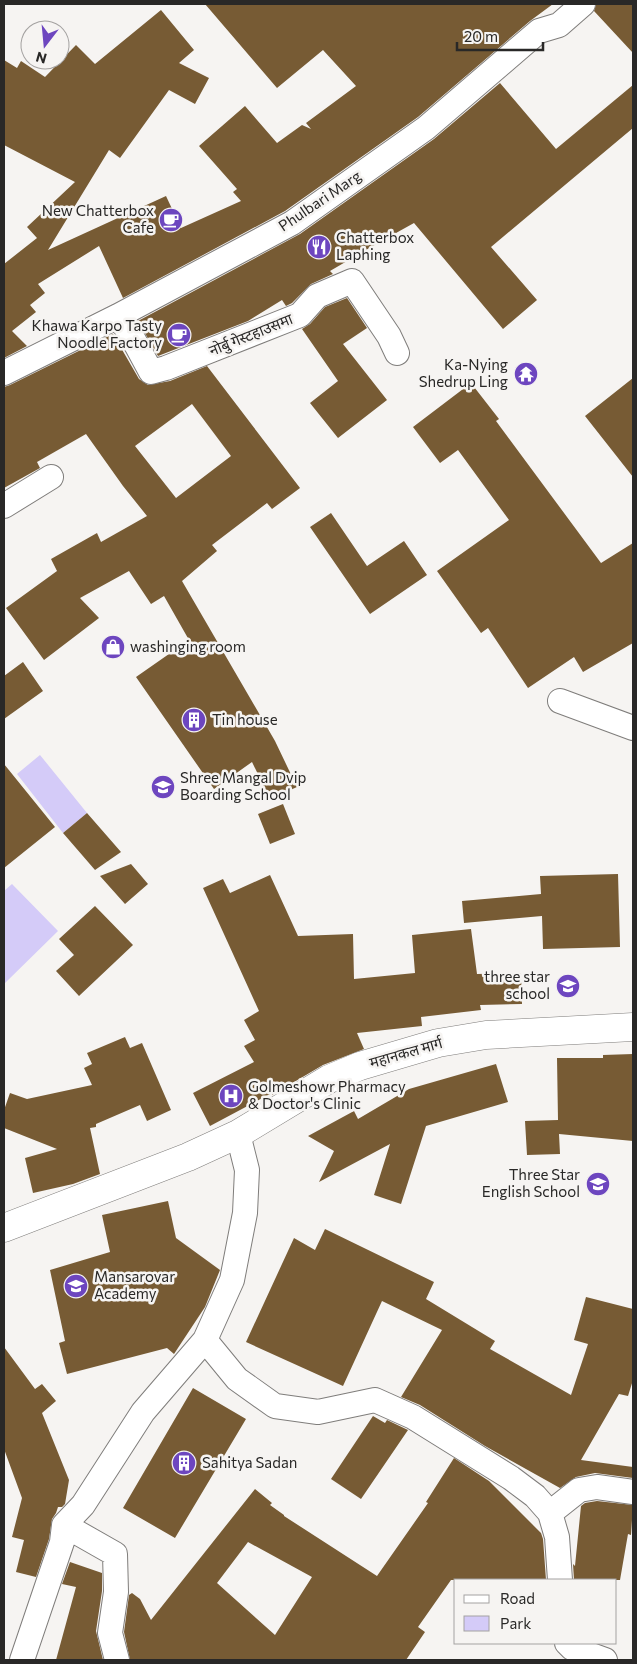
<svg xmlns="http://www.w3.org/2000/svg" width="637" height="1664" viewBox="0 0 637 1664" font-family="Commissioner,'Noto Sans Devanagari',sans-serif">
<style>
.green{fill:#d4cbf8}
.building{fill:#775b34;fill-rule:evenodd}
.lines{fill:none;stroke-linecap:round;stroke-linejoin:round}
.minor-casing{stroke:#7f7d7b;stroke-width:26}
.secondary-casing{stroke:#7f7d7b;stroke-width:29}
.minor{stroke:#fff;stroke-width:24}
.secondary{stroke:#fff;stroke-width:28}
.labels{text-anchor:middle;stroke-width:5;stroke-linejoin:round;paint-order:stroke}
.street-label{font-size:15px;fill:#292827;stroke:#f6f4f2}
.poi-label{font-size:15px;fill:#292827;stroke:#f6f4f2;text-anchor:start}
</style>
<rect width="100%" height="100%" fill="#f6f4f2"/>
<path class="green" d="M40,755L87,813L63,833L17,774Z
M12,884L58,931L4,984V891Z"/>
<path class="building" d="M205,4H553L530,21L418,117L285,211L123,298L99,246L38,284L45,293L30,305L36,312L12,331L27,346L4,358V264L37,238L27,227L75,182L4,145V60L17,68L21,61L45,77L76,45L95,64L161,10L194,50L179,63L209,78L195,104L169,90L120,158L109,150L48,250L166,196L181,228L241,201L233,192L237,189L199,146L245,106L277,143L302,125L311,129L306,123L356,86L323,50L277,88Z
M596,4H633V53L594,11Z
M500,83L556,149L633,85V128L491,247L537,300L503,329L414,223L378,243L330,271L333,274L311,284L292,303L286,306L282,300L248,321L158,356L138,321L300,234L434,139Z
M347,298L367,328L343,344L387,400L338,438L310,403L338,381L302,329L310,324L325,307Z
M113,334L139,379L148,385L170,381L207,366L300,488L272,509L267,503L212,545L217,551L182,581L275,741L297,787L270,799L252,762L214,789L136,677L189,640L164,596L151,604L129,571L80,598L99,618L44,660L6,608L57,571L51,559L97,533L101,542L147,516L123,486L86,434L37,462L40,468L4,488V387L10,385ZM192,404L231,456L176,498L135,446Z
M633,378V477L585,416Z
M471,383L499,419L496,421L601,563L633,543V643L583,672L574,657L528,688L488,628L481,633L437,571L509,520L458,450L440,463L413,427Z
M331,513L367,566L404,541L427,575L370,614L310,527Z
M23,662L43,691L4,719V676Z
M4,764L55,827L4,868Z
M283,804L295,834L270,844L258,814Z
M87,813L121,852L95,870L63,833Z
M131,864L148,884L125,904L100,876Z
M618,874L620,947L543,949L542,916L464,923L462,901L541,894L540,876Z
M270,875L298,936L353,934L354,979L415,973L412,935L471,929L477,974L521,973L522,1004L480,1005L481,1010L421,1017L422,1026L357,1033L364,1049L323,1065L272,1095V1093L210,1126L193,1093L254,1062L244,1046L255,1040L244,1020L259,1011L203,888L223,879L230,893Z
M95,906L133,945L79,996L56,971L74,955L59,939Z
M125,1037L130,1048L142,1043L171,1110L147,1121L140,1105L96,1124V1127L90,1128L100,1174L73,1184L33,1193L25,1158L57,1149L4,1128V1110L10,1093L27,1099L92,1085L84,1068L92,1064L87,1053Z
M633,1054V1141L559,1134L560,1154L527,1155L525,1121L558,1120L557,1058H603V1055Z
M496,1064L508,1102L426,1126L401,1204L374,1195L390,1144L319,1182L334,1151L308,1136L354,1111L358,1119L409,1089Z
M168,1201L176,1238L220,1270L205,1307L174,1354L167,1348L67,1374L59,1343L65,1341L50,1270L110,1252L102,1215Z
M325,1229L434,1282L426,1299L495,1341L490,1349L571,1395L588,1344L574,1340L586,1297L633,1309V1380L628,1396L619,1394L581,1460L633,1467V1478L595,1473L576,1477L560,1488L485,1446L420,1405L401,1397L442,1330L382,1301L343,1386L246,1342L294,1238L315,1250Z
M4,1347L35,1389L42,1384L56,1401L42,1413L69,1480L65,1504L62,1507H58L56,1513L52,1519L49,1539L36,1577L16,1572L24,1540L12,1537L22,1498L4,1449Z
M193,1388L246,1419L175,1538L123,1508Z
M373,1416L385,1423L387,1420L408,1430L361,1499L331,1479Z
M454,1458L489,1481L541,1533L543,1539L546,1580H451L418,1627L425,1632L406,1660H130L124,1632L129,1595L132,1593L140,1599L151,1620L255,1489L272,1503L270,1505L284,1515V1516L377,1576L428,1503L426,1502ZM248,1542L312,1577L275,1635L217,1583Z
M597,1501L633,1505L631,1535L628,1534L620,1580H574L573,1564L575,1566L581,1506L585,1503Z
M70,1562L102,1573V1591L96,1631L103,1660H56L76,1587L62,1584Z"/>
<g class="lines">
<g class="minor-casing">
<path id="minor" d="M118,316L131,335L151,372L166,368L300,315L317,296L352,281L389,336L397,353
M4,373L118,316L292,223L426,128L539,31L559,25L583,4
M4,506L51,477
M560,701L633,728
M205,1340L237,1379L275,1406L318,1412L375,1400L413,1417L511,1478L535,1496L550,1513L557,1537L560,1580
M550,1513L579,1490L597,1487L633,1492
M64,1525L115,1554L116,1592L110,1633L117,1660
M567,1643L572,1648L605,1660
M22,1660L62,1542L64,1525L83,1505L143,1412L205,1340L232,1280L245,1213L247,1170L238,1134"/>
</g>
<g class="secondary-casing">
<path id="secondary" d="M4,1228L188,1157L238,1134L329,1079L360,1066L438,1043L486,1035L633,1027"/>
</g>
<use href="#minor" class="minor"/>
<use href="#secondary" class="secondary"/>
</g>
<defs>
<g id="cafe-disc" transform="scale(1.25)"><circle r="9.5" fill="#6d46bf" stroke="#f6f4f2"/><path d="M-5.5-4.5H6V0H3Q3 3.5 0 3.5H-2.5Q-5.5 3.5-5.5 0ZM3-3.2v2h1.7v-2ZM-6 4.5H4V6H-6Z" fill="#fff"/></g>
<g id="restaurant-disc" transform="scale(1.25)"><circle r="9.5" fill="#6d46bf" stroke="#f6f4f2"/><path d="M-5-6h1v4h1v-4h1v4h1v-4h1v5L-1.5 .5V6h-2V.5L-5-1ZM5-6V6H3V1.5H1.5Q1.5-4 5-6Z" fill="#fff"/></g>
<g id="temple-disc" transform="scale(1.25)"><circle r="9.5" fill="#6d46bf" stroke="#f6f4f2"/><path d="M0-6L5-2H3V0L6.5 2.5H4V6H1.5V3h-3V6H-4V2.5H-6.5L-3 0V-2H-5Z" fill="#fff"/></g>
<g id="shop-disc" transform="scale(1.25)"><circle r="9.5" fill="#6d46bf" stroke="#f6f4f2"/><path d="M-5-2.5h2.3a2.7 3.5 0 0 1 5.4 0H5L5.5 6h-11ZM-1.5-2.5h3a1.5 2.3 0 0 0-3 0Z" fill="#fff"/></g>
<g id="building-disc" transform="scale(1.25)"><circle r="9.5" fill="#6d46bf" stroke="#f6f4f2"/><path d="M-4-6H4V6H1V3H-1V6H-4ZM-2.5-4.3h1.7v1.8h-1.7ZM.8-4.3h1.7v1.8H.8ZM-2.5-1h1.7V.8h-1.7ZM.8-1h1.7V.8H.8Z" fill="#fff"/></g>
<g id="school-disc" transform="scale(1.25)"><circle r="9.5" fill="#6d46bf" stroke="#f6f4f2"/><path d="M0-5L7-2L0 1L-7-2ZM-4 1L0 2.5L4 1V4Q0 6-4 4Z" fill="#fff"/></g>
<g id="hospital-disc" transform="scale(1.25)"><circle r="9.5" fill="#6d46bf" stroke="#f6f4f2"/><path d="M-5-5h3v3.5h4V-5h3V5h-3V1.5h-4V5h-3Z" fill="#fff"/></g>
</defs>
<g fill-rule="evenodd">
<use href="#cafe-disc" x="171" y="220"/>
<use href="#restaurant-disc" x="319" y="247"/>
<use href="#cafe-disc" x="179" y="335"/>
<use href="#temple-disc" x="526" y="374"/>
<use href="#shop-disc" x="113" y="647"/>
<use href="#building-disc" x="194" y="720"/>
<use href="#school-disc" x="163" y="787"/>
<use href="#school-disc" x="568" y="986"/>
<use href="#hospital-disc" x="231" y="1096"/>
<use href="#school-disc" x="598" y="1184"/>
<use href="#school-disc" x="76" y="1286"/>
<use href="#building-disc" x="184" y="1463"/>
</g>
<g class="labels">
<g class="street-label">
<text transform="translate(320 201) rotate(-34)" y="5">Phulbari Marg</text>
<text transform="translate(251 335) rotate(-22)" y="5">नोर्बु गेस्टहाउसमा</text>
<text transform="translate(406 1053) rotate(-16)" y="5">महानकल मार्ग</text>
</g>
<g class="poi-label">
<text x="154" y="216" text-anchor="end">New Chatterbox<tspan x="154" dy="17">Cafe</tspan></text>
<text x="336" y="243">Chatterbox<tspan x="336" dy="17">Laphing</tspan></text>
<text x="162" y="331" text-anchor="end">Khawa Karpo Tasty<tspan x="162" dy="17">Noodle Factory</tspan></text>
<text x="508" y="370" text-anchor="end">Ka-Nying<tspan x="508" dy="17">Shedrup Ling</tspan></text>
<text x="130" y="652">washinging room</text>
<text x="212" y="725">Tin house</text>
<text x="180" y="783">Shree Mangal Dvip<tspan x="180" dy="17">Boarding School</tspan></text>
<text x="550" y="982" text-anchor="end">three star<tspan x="550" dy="17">school</tspan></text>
<text x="248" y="1092">Golmeshowr Pharmacy<tspan x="248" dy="17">&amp; Doctor's Clinic</tspan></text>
<text x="580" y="1180" text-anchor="end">Three Star<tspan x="580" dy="17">English School</tspan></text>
<text x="94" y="1282">Mansarovar<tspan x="94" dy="17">Academy</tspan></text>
<text x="202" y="1468">Sahitya Sadan</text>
</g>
</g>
<rect width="637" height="1664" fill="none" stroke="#292827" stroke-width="10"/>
<rect x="454" y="1579" width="162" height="65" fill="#f6f4f2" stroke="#a4a2a1"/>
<rect x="464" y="1595" width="25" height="8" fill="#ffffff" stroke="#a4a2a1"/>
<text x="500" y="1604" font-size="15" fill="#292827">Road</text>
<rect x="464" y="1616" width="25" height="15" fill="#d4cbf8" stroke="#a4a2a1"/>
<text x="500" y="1629" font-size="15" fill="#292827">Park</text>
<g transform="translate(45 45) rotate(196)"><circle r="24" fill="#f6f4f2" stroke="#a4a2a1"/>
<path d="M0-4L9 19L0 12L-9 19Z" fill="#6d46bf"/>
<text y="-8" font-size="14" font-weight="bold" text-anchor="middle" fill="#292827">N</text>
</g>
<path d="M457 42v8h86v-8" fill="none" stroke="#292827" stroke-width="2.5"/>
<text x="464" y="42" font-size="15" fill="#292827" stroke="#f6f4f2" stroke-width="4" paint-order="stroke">20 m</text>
</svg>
